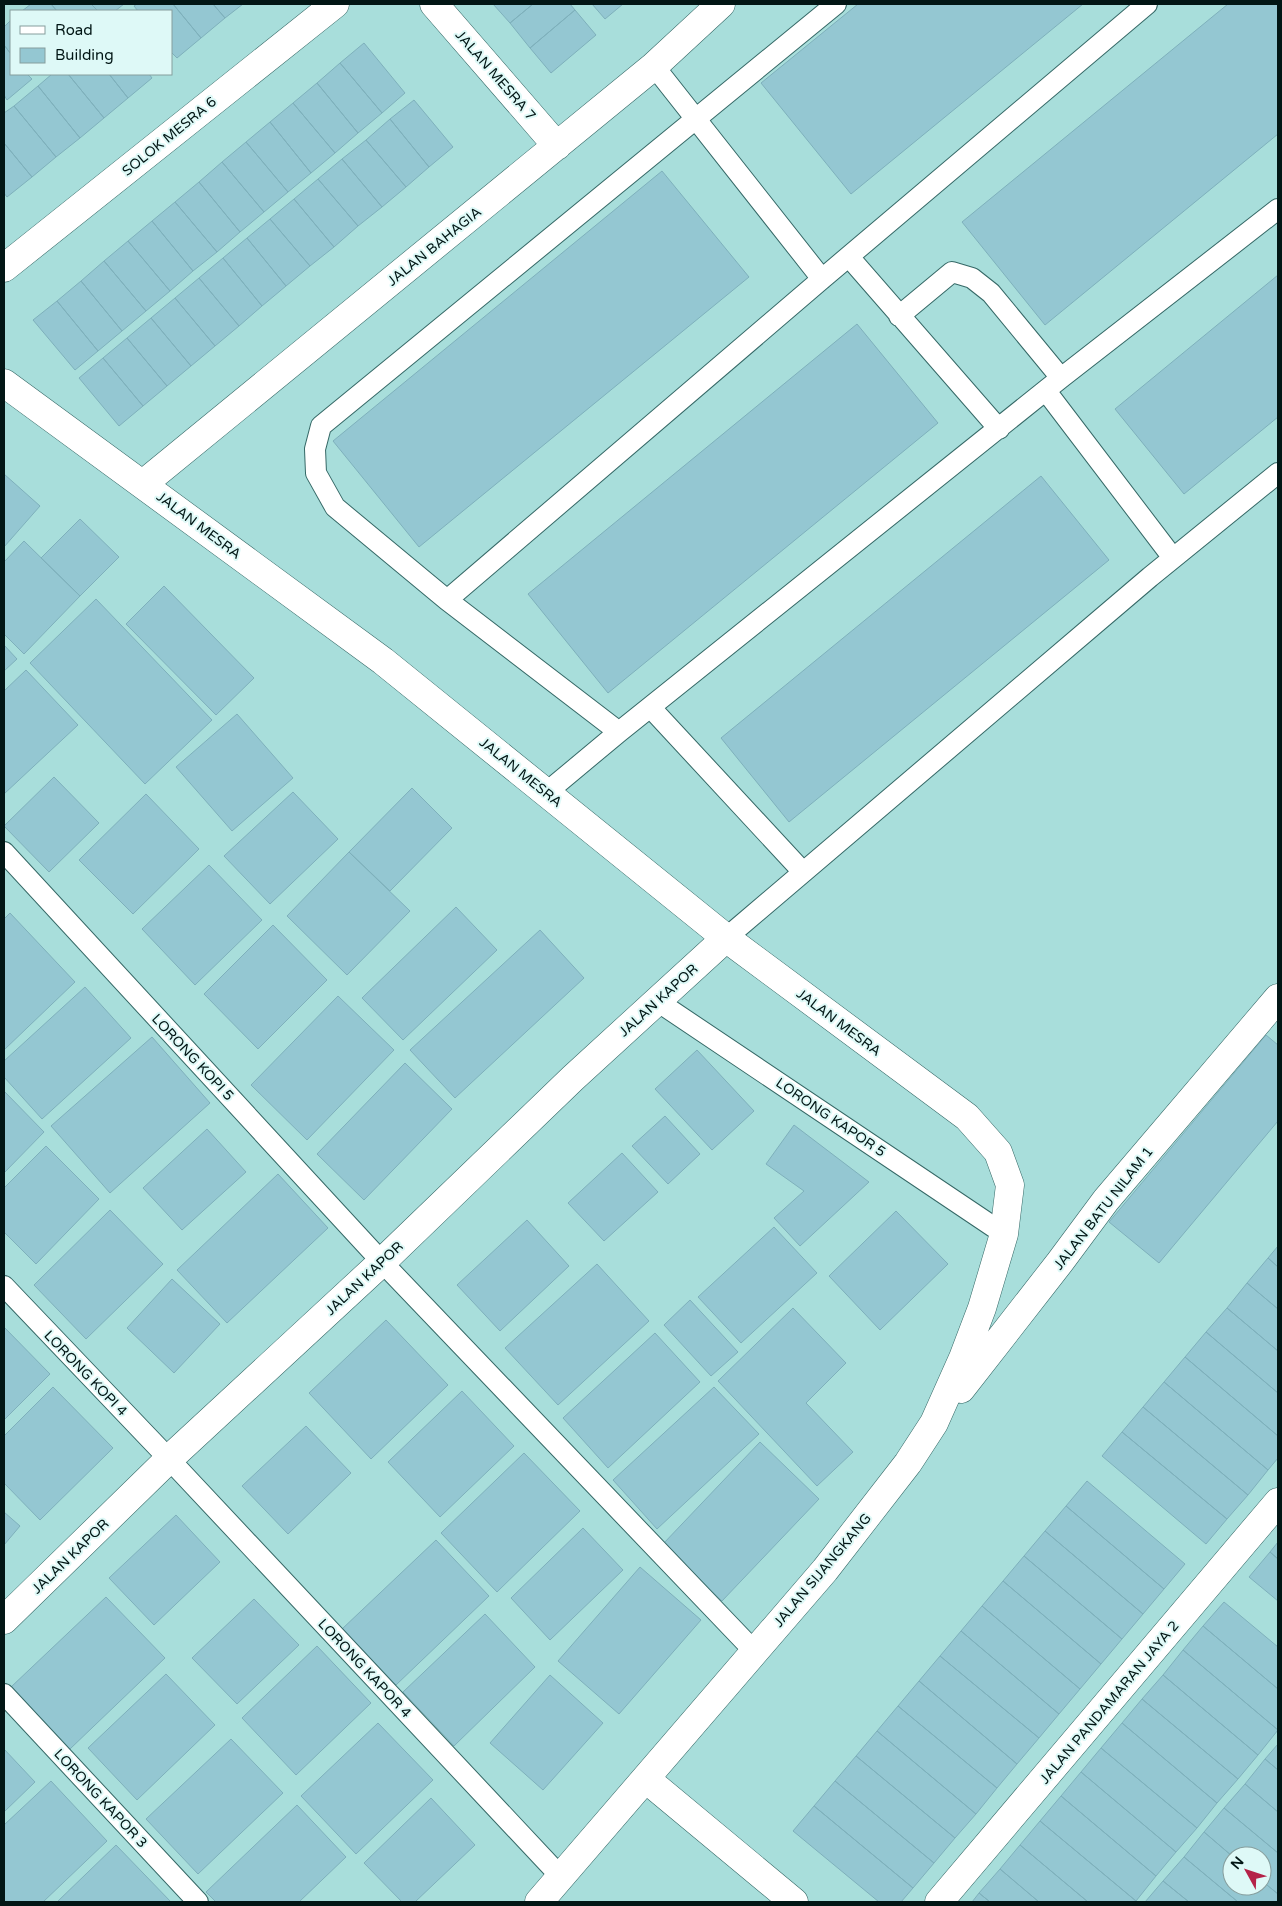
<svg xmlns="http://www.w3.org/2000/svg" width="1282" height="1906" viewBox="0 0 1282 1906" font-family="'Varela Round',sans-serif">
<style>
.building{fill:#94c7d2;stroke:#7eb0bb}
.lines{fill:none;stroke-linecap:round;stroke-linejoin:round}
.service-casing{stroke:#356866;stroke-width:22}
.minor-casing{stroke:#356866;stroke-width:29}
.tertiary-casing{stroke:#356866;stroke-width:29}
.service{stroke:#fff;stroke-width:20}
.minor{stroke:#fff;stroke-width:28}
.tertiary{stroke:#fff;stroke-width:28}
.labels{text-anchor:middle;stroke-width:4;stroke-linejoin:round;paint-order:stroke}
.street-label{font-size:14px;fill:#021615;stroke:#def9f7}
</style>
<rect width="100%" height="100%" fill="#a8dedb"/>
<path class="building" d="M31,4H51L57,11H22Z
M51,4H91L98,11H57Z
M91,4H124L115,11H98Z
M137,4H173L201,38L177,58L171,52V11H138L134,6Z
M173,4H213L225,18L201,38Z
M213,4H243L225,18Z
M493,4H533L510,23Z
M533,4H570L575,10L530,48L510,23Z
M592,4H623L605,19Z
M858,4H1083L851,194L761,83Z
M1228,4H1278V134L1045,325L962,222Z
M575,10L596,35L551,73L530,48Z
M11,20V54L4,45V27Z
M364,43L405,93L382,113L340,63Z
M4,45L11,54V74H27L32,79L7,100L4,95Z
M340,63L382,113L358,133L317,83Z
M52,74H68L104,118L80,138L38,86Z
M68,74H109L128,98L104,118Z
M109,74H149L152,78L128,98Z
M317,83L358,133L335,153L293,103Z
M38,86L80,138L56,157L14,106Z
M414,100L453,147L429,167L390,119Z
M293,103L335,153L311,173L270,122Z
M14,106L56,157L32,177L4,143V113Z
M390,119L429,167L406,187L366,140Z
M270,122L311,173L288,192L246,142Z
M366,140L406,187L382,207L342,159Z
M246,142L288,192L264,212L222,162Z
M4,143L32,177L7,197L4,193Z
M342,159L382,207L358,226L318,179Z
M222,162L264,212L240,232L199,182Z
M662,171L749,277L419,547L333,441Z
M318,179L358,226L334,247L294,199Z
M199,182L240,232L217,252L175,202Z
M294,199L334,247L310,266L270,219Z
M175,202L217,252L193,271L152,221Z
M270,219L310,266L286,286L247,238Z
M152,221L193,271L170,291L128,241Z
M247,238L286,286L262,306L223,258Z
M128,241L170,291L146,311L104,261Z
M223,258L262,306L239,326L199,278Z
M104,261L146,311L122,331L81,281Z
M1278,275V417L1184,494L1115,409Z
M199,278L239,326L215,346L175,298Z
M81,281L122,331L98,351L57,301Z
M175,298L215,346L191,366L151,318Z
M57,301L98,351L75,370L33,320Z
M151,318L191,366L167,386L127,338Z
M857,324L938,423L608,693L528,594Z
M127,338L167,386L143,406L103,358Z
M103,358L143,406L119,426L79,378Z
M4,474L40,506L4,547Z
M1041,476L1109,560L789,822L721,738Z
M80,519L119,557L80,596L41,558Z
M24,541L80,596L24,654L4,634V562Z
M164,586L254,678L216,715L126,624Z
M96,599L212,720L145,784L30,663Z
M4,645L17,659L4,671Z
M26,670L78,725L4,794V691Z
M237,714L293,778L232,831L176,767Z
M54,777L99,823L49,872L4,826Z
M412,788L452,828L390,891L349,852Z
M293,792L338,839L270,904L224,856Z
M146,794L199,849L133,914L79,860Z
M349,852L410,911L347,975L287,916Z
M209,865L262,920L195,985L142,929Z
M456,907L497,950L403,1040L362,998Z
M10,913L75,982L4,1050V919Z
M273,925L327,980L258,1049L204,994Z
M540,930L584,978L455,1098L410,1050Z
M85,987L131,1038L42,1119L4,1077V1061Z
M338,996L394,1050L307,1140L251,1085Z
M1266,1035L1278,1045V1121L1159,1263L1109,1222Z
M152,1037L210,1103L110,1193L51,1126Z
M697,1050L754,1111L712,1150L655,1089Z
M405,1063L452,1109L364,1200L317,1154Z
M4,1091L44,1132L4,1173Z
M665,1116L700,1154L668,1184L632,1146Z
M794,1125L869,1182L800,1246L774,1218L804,1191L766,1164Z
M207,1129L246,1172L182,1230L143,1188Z
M46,1146L99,1199L36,1264L4,1232V1188Z
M622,1153L658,1192L604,1241L568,1203Z
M278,1174L328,1228L227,1323L177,1270Z
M110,1210L163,1264L86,1339L34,1285Z
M896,1211L948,1264L880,1330L829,1276Z
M527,1220L569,1266L500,1331L457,1285Z
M774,1227L817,1273L741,1343L698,1297Z
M1278,1246V1267L1268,1258Z
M1268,1258L1278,1267V1309L1247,1283Z
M597,1264L649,1321L558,1405L505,1348Z
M172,1279L220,1324L174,1373L127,1328Z
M1247,1283L1278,1309V1351L1227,1308Z
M690,1300L738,1352L711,1376L664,1325Z
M793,1308L846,1363L806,1403L853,1452L817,1486L718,1381Z
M1227,1308L1278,1351V1393L1206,1332Z
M386,1320L448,1385L371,1459L309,1393Z
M4,1327L50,1374L4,1420Z
M1206,1332L1278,1393V1436L1185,1357Z
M655,1333L700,1382L608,1468L563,1418Z
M1185,1357L1278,1436V1458L1268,1470L1164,1382Z
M1164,1382L1268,1470L1248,1495L1143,1407Z
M53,1387L113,1448L40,1520L4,1483V1436Z
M714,1387L759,1434L657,1529L613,1480Z
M462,1391L514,1446L440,1517L388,1462Z
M1143,1407L1248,1495L1227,1519L1122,1432Z
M306,1426L351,1473L288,1534L242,1486Z
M1122,1432L1227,1519L1206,1544L1102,1456Z
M760,1442L819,1499L722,1601L663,1544Z
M524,1453L580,1511L497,1592L441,1533Z
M1087,1481L1185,1564L1164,1589L1066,1506Z
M1066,1506L1164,1589L1143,1614L1045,1531Z
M4,1512L20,1526L4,1545Z
M176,1515L220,1562L154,1625L109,1578Z
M583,1528L623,1570L550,1640L511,1598Z
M1045,1531L1143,1614L1122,1639L1024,1556Z
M436,1540L489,1596L396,1685L342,1629Z
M1278,1542V1559L1270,1552Z
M1270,1552L1278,1559V1601L1249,1577Z
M1024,1556L1122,1639L1101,1664L1003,1581Z
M640,1567L701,1620L619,1714L558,1661Z
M1003,1581L1101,1664L1080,1689L982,1606Z
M106,1597L165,1658L70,1749L11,1687Z
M254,1599L299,1645L237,1704L192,1658Z
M1224,1602L1278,1647V1689L1203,1626Z
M982,1606L1080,1689L1059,1714L961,1631Z
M485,1614L535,1667L454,1746L403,1692Z
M1203,1626L1278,1689V1730L1183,1650Z
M961,1631L1059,1714L1039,1738L940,1656Z
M317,1646L371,1703L296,1775L242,1718Z
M1183,1650L1278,1730L1258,1755L1163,1675Z
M940,1656L1039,1738L1017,1764L919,1681Z
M166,1674L215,1725L137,1800L88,1748Z
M550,1675L603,1723L543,1790L490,1743Z
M1163,1675L1258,1755L1238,1779L1142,1699Z
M919,1681L1017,1764L997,1788L898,1706Z
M1142,1699L1238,1779L1217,1803L1122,1723Z
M898,1706L997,1788L976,1814L877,1731Z
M378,1723L433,1780L356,1854L301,1796Z
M1122,1723L1217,1803L1197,1828L1101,1748Z
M877,1731L976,1814L955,1838L856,1756Z
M231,1739L283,1793L198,1874L146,1819Z
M1278,1744V1770L1265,1759Z
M1101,1748L1197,1828L1176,1852L1081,1772Z
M4,1749L35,1782L4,1812Z
M856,1756L955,1838L934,1863L835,1781Z
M1265,1759L1278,1770V1812L1245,1784Z
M1081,1772L1176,1852L1156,1876L1061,1796Z
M51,1781L107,1841L43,1902H4V1825Z
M835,1781L934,1863L913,1888L814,1806Z
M1245,1784L1278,1812V1853L1224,1808Z
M1061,1796L1156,1876L1136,1901L1040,1821Z
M431,1798L475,1845L415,1902H402L364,1863Z
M297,1805L346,1857L299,1902H216L206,1892Z
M814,1806L913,1888L901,1902H879L793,1831Z
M1224,1808L1278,1853V1894L1262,1881V1856H1232L1204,1832Z
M1040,1821L1136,1901L1134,1902H1088L1020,1845Z
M1204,1832L1232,1856V1886H1262V1881L1278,1894V1902H1238L1184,1857Z
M116,1845L171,1902H57Z
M1020,1845L1088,1902H1039L1000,1869Z
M1184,1857L1238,1902H1189L1163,1881Z
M1000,1869L1039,1902H990L979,1893Z
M1163,1881L1189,1902H1145Z
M979,1893L990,1902H972Z"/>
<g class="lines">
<g class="service-casing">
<path id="service" d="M654,66L822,279
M849,257L999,429
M899,316L952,272L972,278L991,293L1061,378
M1046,391L1173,558
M447,600L822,279L1147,4
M651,708L803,872
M619,732L447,600L335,507L316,473L315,449L321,426L836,4
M547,792L619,732L1061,378L1278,209
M4,852L382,1262L754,1651
M726,938L1150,577L1278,473
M657,1001L1004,1234
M4,1286L169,1459L561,1877
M4,1694L198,1902"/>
</g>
<g class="minor-casing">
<path id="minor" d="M434,4L557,146
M4,268L335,4
M143,484L654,66L721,4
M4,1620L169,1459L382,1262L573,1078L726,938
M646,1779L794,1902
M939,1902L1278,1502"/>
</g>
<g class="tertiary-casing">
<path id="tertiary" d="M4,383L383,661L726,938L967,1117L998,1152L1010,1185L1004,1234L982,1308L963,1358L934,1423L908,1463L825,1570L539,1902
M961,1389L1060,1262L1106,1200L1278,998"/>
</g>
<use href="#service" class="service"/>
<use href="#minor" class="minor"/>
<use href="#tertiary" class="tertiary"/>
</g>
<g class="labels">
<g class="street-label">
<text transform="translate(496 75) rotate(49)" y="5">JALAN MESRA 7</text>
<text transform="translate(169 136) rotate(-39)" y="5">SOLOK MESRA 6</text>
<text transform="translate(434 246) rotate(-39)" y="5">JALAN BAHAGIA</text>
<text transform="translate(199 525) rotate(37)" y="5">JALAN MESRA</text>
<text transform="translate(521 772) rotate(39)" y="5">JALAN MESRA</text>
<text transform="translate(658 1000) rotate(-42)" y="5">JALAN KAPOR</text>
<text transform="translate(839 1022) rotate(37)" y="5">JALAN MESRA</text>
<text transform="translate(193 1057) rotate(47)" y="5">LORONG KOPI 5</text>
<text transform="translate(831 1117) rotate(34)" y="5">LORONG KAPOR 5</text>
<text transform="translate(1103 1208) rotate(-52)" y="5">JALAN BATU NILAM 1</text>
<text transform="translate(364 1278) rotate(-43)" y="5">JALAN KAPOR</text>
<text transform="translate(86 1373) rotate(46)" y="5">LORONG KOPI 4</text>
<text transform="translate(70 1556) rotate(-44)" y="5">JALAN KAPOR</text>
<text transform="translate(822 1570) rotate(-50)" y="5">JALAN SIJANGKANG</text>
<text transform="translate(365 1668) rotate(47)" y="5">LORONG KAPOR 4</text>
<text transform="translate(1109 1702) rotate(-50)" y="5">JALAN PANDAMARAN JAYA 2</text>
<text transform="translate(101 1798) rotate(47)" y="5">LORONG KAPOR 3</text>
</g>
</g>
<rect width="1282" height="1906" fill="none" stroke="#021615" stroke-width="10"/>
<rect x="10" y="10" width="162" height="65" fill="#def9f7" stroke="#869e9d"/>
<rect x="20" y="26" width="25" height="8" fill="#ffffff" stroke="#869e9d"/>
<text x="55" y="35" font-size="15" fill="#021615">Road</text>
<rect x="20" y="48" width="25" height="15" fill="#94c7d2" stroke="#869e9d"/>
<text x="55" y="60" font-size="15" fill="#021615">Building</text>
<g transform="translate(1247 1871) rotate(310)"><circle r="24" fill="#def9f7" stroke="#869e9d"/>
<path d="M0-4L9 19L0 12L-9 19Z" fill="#b42248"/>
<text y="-8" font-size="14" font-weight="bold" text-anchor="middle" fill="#021615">N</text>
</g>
</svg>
